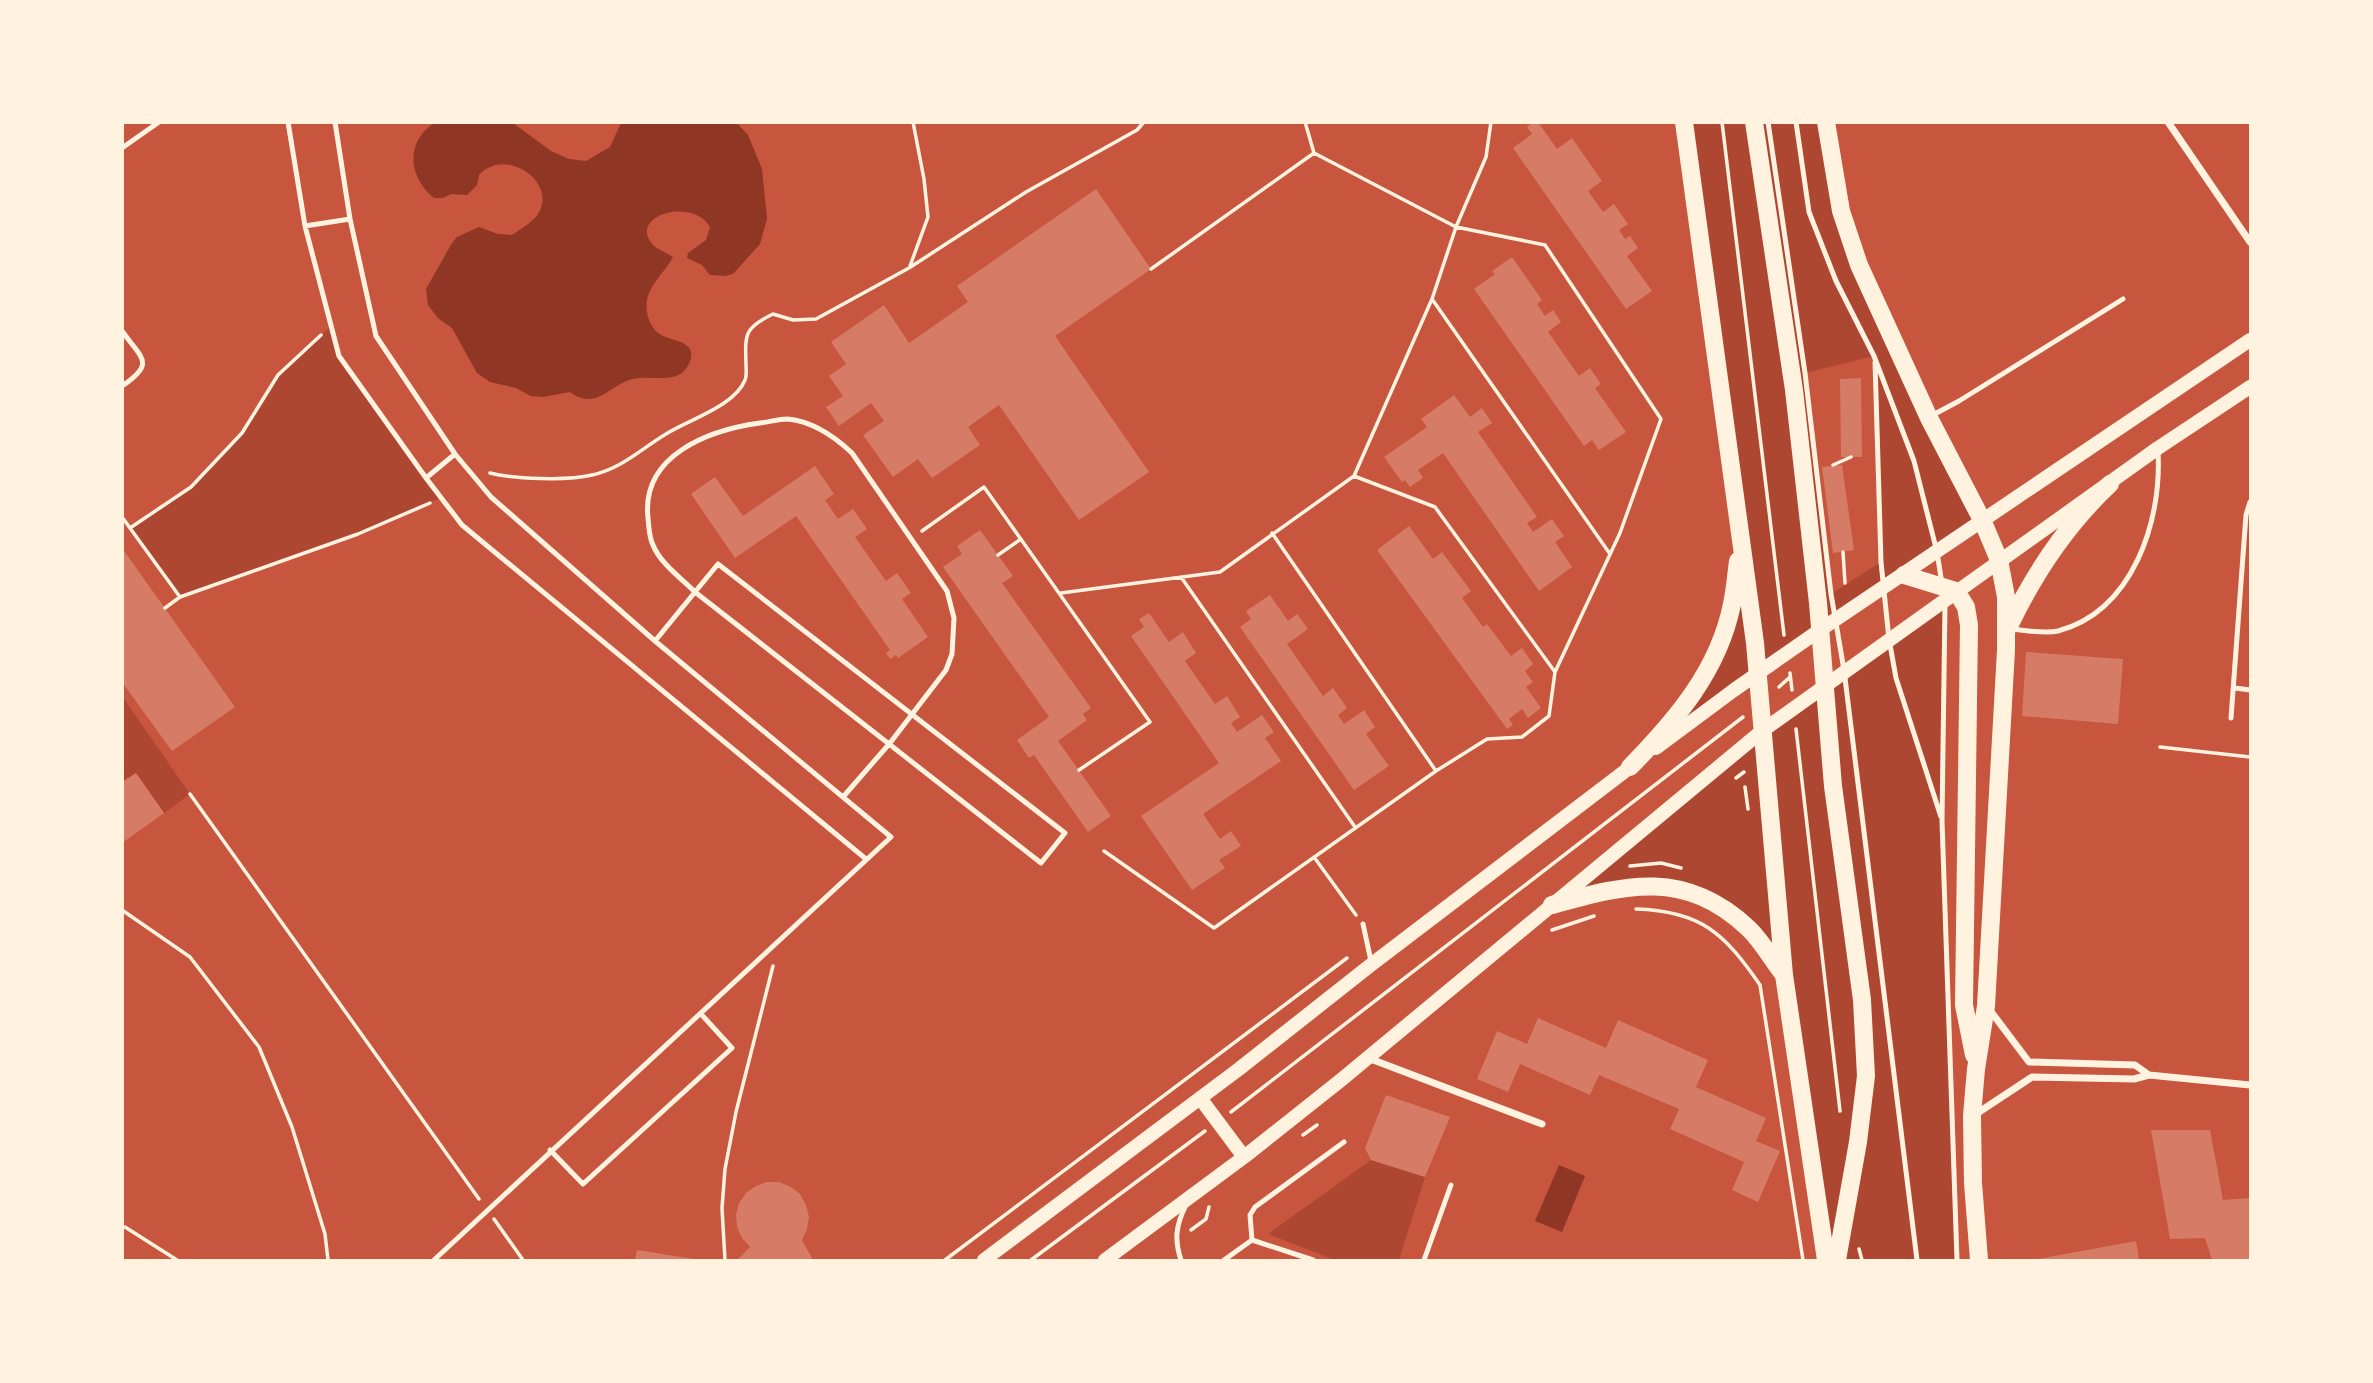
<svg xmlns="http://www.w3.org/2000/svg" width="2373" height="1383" viewBox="0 0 2373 1383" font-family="Karla,sans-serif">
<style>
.green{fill:#ae4732;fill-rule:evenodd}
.water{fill:#8f3625}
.building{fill:#d67c66}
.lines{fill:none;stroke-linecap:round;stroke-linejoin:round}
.path{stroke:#fff3e0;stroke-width:3.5}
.service{stroke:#fff3e0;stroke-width:5}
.minor{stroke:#fff3e0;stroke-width:7}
.secondary{stroke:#fff3e0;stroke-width:14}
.primary{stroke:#fff3e0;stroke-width:18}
</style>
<rect width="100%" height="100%" fill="#c8553d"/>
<path class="green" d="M1684,123H1826L1841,211L1983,522L1663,733L1716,654L1739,554ZM1874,356L1881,562L1831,594L1805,373Z
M330,327L339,356L441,498L358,534L180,597L130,528L191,487L242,433L278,375Z
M1945,600L1942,821L1957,1260H1826L1784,975L1721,906L1647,885L1552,905L1762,731Z
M122,696L190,794L164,813L136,773L123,782Z
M1371,1160L1425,1177L1399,1260H1335L1268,1234Z"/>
<path class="water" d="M434,123H513L551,151L569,159L586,161L610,147L621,123H737L748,135L762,169L767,219L760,244L733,274L725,276L710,275L702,265L687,258L688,253L706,240L710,227C693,196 625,216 654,246C659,250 667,253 673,257C666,270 655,279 649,293C643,307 648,329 663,336C674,341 697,342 690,361C681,387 653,374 633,379C611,383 597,412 570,392L543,397L531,396L516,388L490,382L477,373L452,328L438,318L428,305L426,289L452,243L457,237L479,227L498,234L512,235C521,229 533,222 538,214C558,182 506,146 479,175L477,185L467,195L451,194L443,198H434C408,176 405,143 434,123Z
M1559,1165L1585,1176L1562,1232L1535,1221Z"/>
<path class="building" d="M1533,122H1538L1557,149L1572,138L1602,181L1588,191L1603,212L1614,204L1628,224L1619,230L1625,239L1630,236L1638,248L1627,256L1652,291L1626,309L1513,148L1532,134L1527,127Z
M1096,189L1151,269L1055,336L1149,472L1079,520L999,405L968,427L980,445L932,478L918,459L893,477L863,435L884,421L871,403L839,426L826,407L843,396L829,376L846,364L831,342L884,305L909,343L968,302L957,286Z
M1512,257L1542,300L1537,304L1545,316L1553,310L1561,322L1548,332L1579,376L1590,368L1601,384L1595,388L1626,432L1599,450L1592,440L1584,446L1474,289L1495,274L1492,271Z
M1861,378L1862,457H1841L1840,379Z
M1454,395L1470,417L1482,408L1492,423L1478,432L1537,517L1527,523L1533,532L1552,519L1564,536L1555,542L1572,567L1539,591L1443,453L1418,470L1423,478L1410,487L1405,480L1402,482L1384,457L1427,427L1421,419Z
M1842,465L1854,550L1833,553L1822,467Z
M815,466L834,494L825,500L838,519L853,509L867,529L855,537L886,581L897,573L911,593L902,599L928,637L898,658L896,655L890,659L886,653L890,650L796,516L735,558L691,494L715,477L743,516Z
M1409,526L1433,559L1442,552L1471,591L1462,598L1483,627L1487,624L1511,656L1522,648L1533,664L1525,671L1533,682L1526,687L1541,708L1528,718L1522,709L1509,719L1513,725L1507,729L1377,550Z
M980,530L1013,576L1002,583L1091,708L1083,714L1087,720L1058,741L1111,816L1088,832L1034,755L1029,758L1017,740L1049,717L943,567L962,554L957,546Z
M122,548L235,707L172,751L122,682Z
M1270,595L1288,621L1297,614L1308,629L1287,644L1323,696L1333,688L1347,708L1338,715L1344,724L1364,710L1375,727L1366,734L1389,766L1354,790L1240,627L1251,619L1246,611Z
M1149,613L1169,642L1183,632L1196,653L1185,661L1215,704L1227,696L1240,717L1231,723L1237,732L1262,715L1274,732L1265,738L1281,761L1203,814L1220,839L1231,831L1241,846L1219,860L1225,868L1192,890L1141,816L1219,763L1131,636L1144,627L1139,619Z
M2026,652L2123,659L2118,724L2022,716Z
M136,773L164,813L122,843V782Z
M1538,1018L1606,1048L1618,1020L1708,1060L1696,1087L1766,1118L1756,1141L1780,1151L1758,1202L1732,1190L1744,1162L1670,1129L1679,1109L1599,1075L1590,1095L1520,1064L1508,1092L1477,1079L1497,1031L1527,1044Z
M1386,1095L1450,1117L1425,1177L1371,1160L1365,1148Z
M2151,1130H2210L2223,1200L2250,1198V1260H2212L2205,1238L2170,1239Z
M767,1182H779L791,1187L800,1194L806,1205L809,1217L807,1229L802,1240L813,1260H737L750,1247L742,1238L737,1227L736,1215L739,1203L746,1193L756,1186Z
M2136,1241L2139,1260H2038V1259Z
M637,1250L694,1259V1260H635Z"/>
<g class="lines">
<path class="path" d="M1722,122L1784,635
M122,123L123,122
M910,266L928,217L924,179L913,122
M1151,269L1314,153
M1432,299L1610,554
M1833,465L1851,457
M490,473C513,479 568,481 592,475C621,469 641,449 666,434C688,420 735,406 745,380C747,376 746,369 746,364C745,334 744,328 773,314L793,320L816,319L909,268L1026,192L1137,130L1144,122
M1354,476L1435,507L1555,672
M122,517L180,597
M130,528L191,487L242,433L278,375L321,335
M922,531L984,487L1150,722L1079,770
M1272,533L1436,771
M1843,552L1845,583
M998,555L1021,539
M1181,577L1355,827
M1061,593L1220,572L1354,476L1432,299L1456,227L1314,153L1305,122
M165,608L180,597L358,534L430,503
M1790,673L1792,690
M1779,687L1790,677
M1796,729L1840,1111
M2160,747L2250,757
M1736,778L1744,772
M1745,787L1748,809
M190,794L479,1199
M1104,851L1214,928L1436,771L1487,739L1522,737L1549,716L1555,672L1620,533L1661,419L1545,245L1456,227L1486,157L1491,122
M1314,857L1356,915
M1630,866L1661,863L1681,868
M1636,909C1701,911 1724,933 1760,985L1803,1260
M122,910L190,957L259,1047L292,1127L325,1234L328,1260
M1552,930L1594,916
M1231,1112L1743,717
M1303,1135L1317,1125
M494,1219L523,1260
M125,1227L177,1260
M1191,1230L1206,1219L1209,1207
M1859,1249L1862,1260
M725,1260L722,1208L725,1169L736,1112L773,966
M945,1260L1347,958
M1031,1260L1205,1131"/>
<path class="service" d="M288,122L305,226L339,356L426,478L462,525L866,859
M335,122L350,219L376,336L455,454L491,497L655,641L891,837L434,1260
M1768,122L1805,373L1831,594L1844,670L1917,1260
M1796,122L1809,212L1836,281L1874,356L1914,461L1937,552L1942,584
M122,148L159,122
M305,226L350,219
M122,331C142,359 156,363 122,386
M1875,362L1881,562L1889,639L1896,678L1941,817
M1931,416L1959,401L2123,299
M426,478L455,454
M718,564L1065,833L1041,863L695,592Z
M1945,604L1942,821L1957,1260
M2010,629C2024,630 2044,634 2058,631C2133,611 2162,521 2158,452
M655,641L695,592C681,578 660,563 653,545C649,537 649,527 648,518C641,455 709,430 760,423C769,422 779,419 787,419C812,421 834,436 852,453L947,591L954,618L952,654L946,670L890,743L843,797
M2235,688L2250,690
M2231,718L2246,515L2250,502
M1363,924L1371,961
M550,1150L583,1184L732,1048L701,1014
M1252,1240L1250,1215L1255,1207L1344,1142
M1252,1240L1313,1260
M1181,1260C1174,1239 1176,1225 1186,1205
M1224,1260L1252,1240
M1424,1260L1451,1185"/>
<path class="minor" d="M2168,122L2250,242
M1989,1009L2029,1062L2135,1065L2149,1075
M1368,1058L1542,1124
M1976,1114L2032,1077L2134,1079L2149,1075L2250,1085"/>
<path class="secondary" d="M1656,748L1734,690L1820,630L2250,340
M1200,1098L1244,1157
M984,1260L1239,1069L1372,964L1637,762
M1105,1260L1244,1157L1341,1080L1762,731L2158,448L2250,387"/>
<path class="primary" d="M1684,122L1755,643L1784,975L1826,1260
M1754,122L1794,390L1818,603L1833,786L1862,1000L1866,1076L1858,1142L1837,1260
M1826,122L1841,211L1859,265L1929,418L1983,522L1999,560L2006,597V650L1986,1006L1976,1069L1972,1116L1973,1183L1979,1260
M1904,575L1956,591L1966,607L1969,625L1964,1005L1974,1055
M2009,626C2035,572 2066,525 2110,484
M1630,767C1676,720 1719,670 1732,604C1735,590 1736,576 1738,561
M1552,905C1627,884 1685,869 1748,928C1762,941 1772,960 1784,975"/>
</g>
<rect width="2373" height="1383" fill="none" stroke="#fff3e0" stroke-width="248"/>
</svg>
